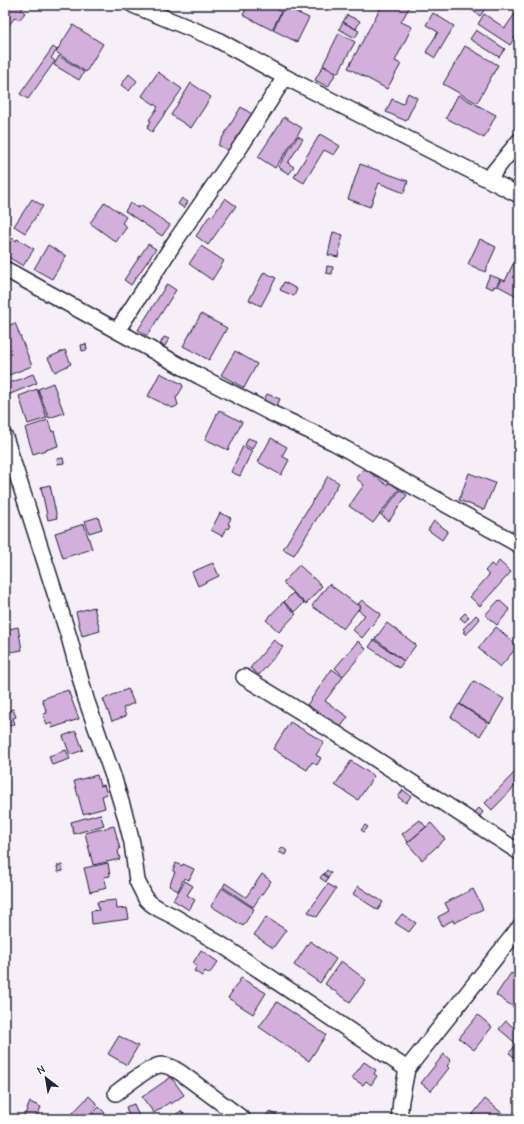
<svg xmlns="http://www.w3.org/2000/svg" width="524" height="1124" viewBox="0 0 524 1124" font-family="'Comic Neue',sans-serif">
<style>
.building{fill:#d2b0db;stroke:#22223b}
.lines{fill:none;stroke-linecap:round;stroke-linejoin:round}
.street-casing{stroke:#22223b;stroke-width:18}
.street{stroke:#fff;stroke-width:15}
</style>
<rect width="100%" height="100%" fill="#f6eff8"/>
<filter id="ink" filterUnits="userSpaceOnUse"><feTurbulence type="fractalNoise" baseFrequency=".025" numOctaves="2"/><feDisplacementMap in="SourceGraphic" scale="8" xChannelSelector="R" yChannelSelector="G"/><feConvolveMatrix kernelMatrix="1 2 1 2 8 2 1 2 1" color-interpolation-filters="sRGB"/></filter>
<g filter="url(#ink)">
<path class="building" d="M9,5H25L21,10L25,13L19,20L15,17L7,28L5,27V11Z
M248,5H273L272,7L281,12L272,30L243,15Z
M285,5H299L296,12L309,18L297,42L273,30Z
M382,5L410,6L401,22L412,27L395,61L401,64L387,89L348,68Z
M465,5H486L487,6L480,16Z
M519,8V31L510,45L478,24L484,14L505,28Z
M433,13L454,26L435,58L426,52L438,32L426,25Z
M347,15L360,21L356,29L343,22Z
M343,22L359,31L355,38L339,29Z
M73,25L103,44L86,72L56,52Z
M476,30L505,49L499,57L470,39Z
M339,33L355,42L338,73L323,65Z
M465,46L498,65L477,103L443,84Z
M53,47L57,50L51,58L55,61L28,99L20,94Z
M59,56L84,72L79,80L54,65Z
M323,66L336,73L328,87L315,80Z
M158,72L182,89L152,132L147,128L151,121L149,120L158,107L142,96Z
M129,74L137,81L129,91L121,85Z
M191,83L211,97L191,128L171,115Z
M408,93L417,98L406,121L386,112L392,99L403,104Z
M458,95L496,115L484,138L446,118Z
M241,107L252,114L229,151L218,145Z
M284,117L302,128L275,168L258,157Z
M320,134L340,146L334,155L324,150L304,183L294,177Z
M298,136L303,139L288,163L294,167L289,174L278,167Z
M360,164L408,181L404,193L379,183L370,207L348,199Z
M182,198L188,202L184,208L178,204Z
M225,198L236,206L208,245L196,236L210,215L212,217Z
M32,199L43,206L25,233L14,226Z
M105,202L126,217L122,223L127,227L116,242L90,223Z
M130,203L138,208L140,205L170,225L162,236L125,211Z
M333,232L343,235L338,257L328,255Z
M12,238L16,241L17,239L34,249L23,266L5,255V249Z
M480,239L496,247L485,272L468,264Z
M148,244L156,249L131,285L124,280Z
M48,245L66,256L52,279L34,269Z
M201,246L224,261L212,280L189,264Z
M513,264L519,267V297L498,286L501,279L505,281Z
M327,266L333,267L332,274L326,273Z
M264,272L276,278L261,306L249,300Z
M490,275L500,279L496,287L494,286L493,289L485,286Z
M284,282L297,289L294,296L280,290Z
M167,284L176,290L147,336L138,330Z
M201,314L227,328L209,360L183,346Z
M15,323L32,366L9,375L5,364V327Z
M164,337L169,339L165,346L160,344Z
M86,344L87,350L82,351L81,345Z
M65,350L71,364L55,372L48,358Z
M235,351L257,364L244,388L221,375Z
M160,373L182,384L183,387L176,398L178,405L175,407L172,408L148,396Z
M33,374L37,383L8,395L5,385Z
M53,383L64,413L49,418L38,389Z
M37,389L47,418L28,424L19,396Z
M267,394L280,399L276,408L263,402Z
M219,410L242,422L228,450L205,439Z
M48,420L52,432L54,431L58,446L33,454L25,428Z
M248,438L256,441L252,449L245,445Z
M271,438L287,447L282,456L289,460L281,475L258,462Z
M243,446L252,451L240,476L231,472Z
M63,458L64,463L58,464L57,459Z
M364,468L387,485L389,482L399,489L373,523L349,506L364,485L356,478Z
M469,473L495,483L484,510L459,500Z
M328,476L339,483L294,555L283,549Z
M50,485L57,518L48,520L41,487Z
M400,490L407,495L389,521L381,515Z
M220,513L231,518L228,524L230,525L228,529L226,528L222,536L211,530Z
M98,517L102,529L89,533L85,521Z
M434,521L448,531L442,540L428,530Z
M84,524L92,549L63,558L55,533Z
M499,561L511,572L480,606L470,597L489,575L485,571L491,564L495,567Z
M213,563L219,576L198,586L192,572Z
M299,565L322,586L306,604L283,583Z
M329,584L360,607L343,629L312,606Z
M293,593L304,603L295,612L284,602Z
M362,600L381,614L362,638L353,630L365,615L358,610L361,606L358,604Z
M499,600L510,610L497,625L485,615Z
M283,602L296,614L279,632L266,620Z
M94,607L100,631L82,636L76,612Z
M465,613L469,617L465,622L460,618Z
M476,615L480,619L466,635L463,632L465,631L463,629Z
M387,623L416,645L404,661L375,639Z
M18,627L22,650L5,653V630Z
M496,627L518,646L500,667L478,648Z
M274,640L283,647L259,675L250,668Z
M374,640L404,661L399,668L369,647Z
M358,641L366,649L343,676L335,668Z
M332,669L343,677L325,701L348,717L340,728L307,705Z
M474,681L504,699L490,723L460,704Z
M128,689L134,703L123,708L126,716L112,721L103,699Z
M68,690L79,719L52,728L51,723L47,725L43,714L47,713L42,699Z
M459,704L488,723L480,736L451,717Z
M13,709L16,717L13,718L15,724L5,727V712Z
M290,722L324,742L316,755L321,758L317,765L312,762L307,770L273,749Z
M76,731L83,750L70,755L63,736Z
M66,750L70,759L52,765L49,756Z
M351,761L374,776L358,800L335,785Z
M519,768V782L492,810L485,803Z
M97,775L100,786L104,785L107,794L102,796L105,808L83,814L74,781Z
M403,790L411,796L406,803L398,797Z
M479,808L483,812L480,816L475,812Z
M100,814L104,825L74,834L71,822Z
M420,820L426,827L408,842L402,834Z
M431,823L445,839L422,860L407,843Z
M365,825L368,827L364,832L361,830Z
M114,826L120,849L118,851L120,859L93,865L85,833Z
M282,847L287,851L285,855L279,852Z
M108,863L110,876L104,877L107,888L90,892L84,868Z
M176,863L182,866L183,864L194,869L189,880L184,878L178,891L169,886L175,872L173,871Z
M62,865L63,871L58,872L57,866Z
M327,870L331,873L328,877L324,874Z
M262,874L271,881L253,907L223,887L225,883L246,897Z
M323,874L328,878L326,882L320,878Z
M185,881L193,886L187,895L195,900L189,910L173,900Z
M328,884L336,889L317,917L308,912Z
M358,886L383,902L378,910L353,894Z
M222,888L254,909L243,926L211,906Z
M473,889L483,909L454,923L453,920L442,926L438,917L449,911L445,903Z
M116,900L117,909L127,908L129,919L92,924L91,911L99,910L97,902Z
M402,914L416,923L409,932L395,923Z
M266,917L286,930L273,948L254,935Z
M310,941L336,959L320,983L294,965Z
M201,950L218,962L209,974L205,971L202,976L194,971L197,966L193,963Z
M341,961L366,980L350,1002L325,984Z
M511,973L519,978V1011L496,995Z
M241,978L266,993L253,1014L228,998Z
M277,1002L326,1035L309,1061L259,1027Z
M478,1015L492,1027L474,1050L459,1038Z
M506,1021L519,1032V1046L499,1029Z
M119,1036L138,1046L127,1065L108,1054Z
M516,1045L519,1048V1061L509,1053Z
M444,1054L451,1061L447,1066L449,1068L431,1091L421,1083Z
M364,1062L376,1070L374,1074L377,1076L371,1085L366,1081L363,1085L352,1078Z
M171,1077L184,1095L171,1104L170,1102L154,1113L142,1097Z
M89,1096L98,1105L85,1119H67Z
M485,1099L503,1114L499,1119H469Z
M30,1102L41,1107L36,1119H23Z
M134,1104L140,1119H130L126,1107Z
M99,1107L111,1119H87Z
M181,1111L186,1119H178L175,1115Z
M269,1111L278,1116L276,1119H270L266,1117Z"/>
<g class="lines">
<g class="street-casing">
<path id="street" d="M133,5L216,39L285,77L519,195
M488,179L519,141
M5,269L199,376L269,412L333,442L519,545
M117,331L176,240L241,146L285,77
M5,437L69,637L86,699L114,779L125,815L132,843L137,881L146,899L150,903L159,909L175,917L225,947L407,1069
M244,677L334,732L519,852
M116,1093C125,1086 152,1065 161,1065C169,1065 175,1069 181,1073L243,1119
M399,1119L401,1100L407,1069L519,928"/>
</g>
<use href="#street" class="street"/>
</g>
</g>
<rect width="524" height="1124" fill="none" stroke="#fff" stroke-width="20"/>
<rect x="10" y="10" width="504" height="1104" fill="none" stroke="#22223b" stroke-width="1.5" filter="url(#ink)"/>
<g transform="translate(46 1078) rotate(329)" stroke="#ffffff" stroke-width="3" paint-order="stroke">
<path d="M0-3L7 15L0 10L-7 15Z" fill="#22223b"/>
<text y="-6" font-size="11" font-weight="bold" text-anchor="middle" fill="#22223b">N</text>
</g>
</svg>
